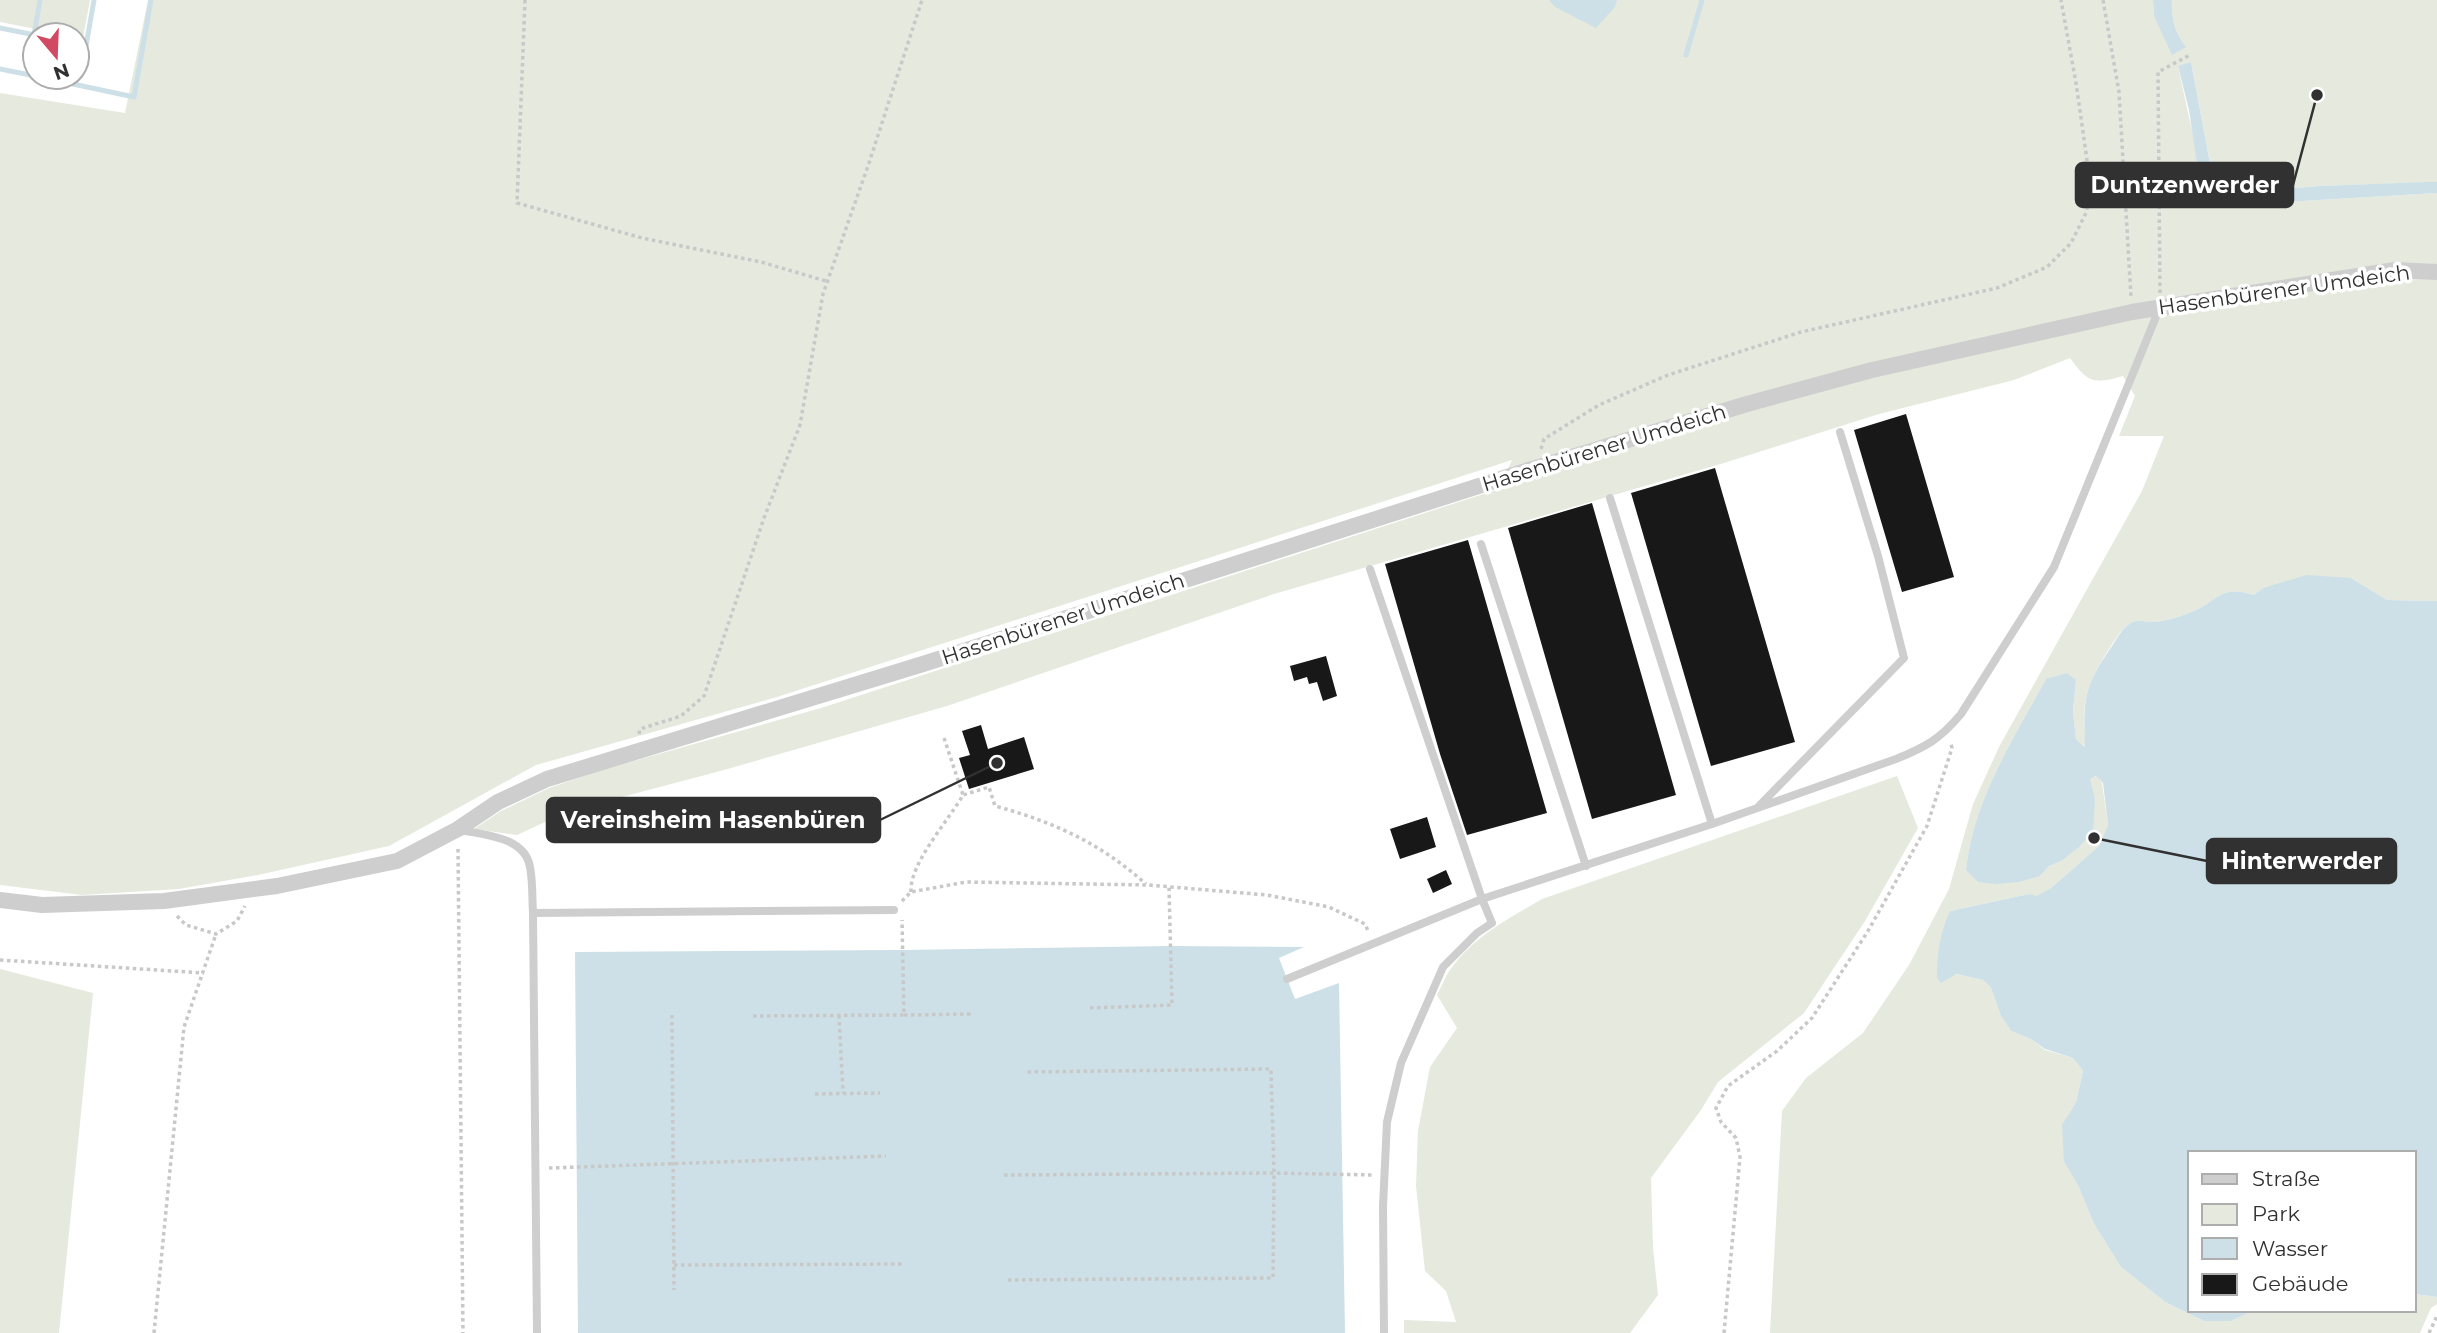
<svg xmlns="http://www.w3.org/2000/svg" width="2437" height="1333" viewBox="0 0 2437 1333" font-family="Montserrat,sans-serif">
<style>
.green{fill:#e5e9de}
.water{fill:#cde0e7}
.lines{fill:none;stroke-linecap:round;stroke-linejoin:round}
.stream{stroke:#cde0e7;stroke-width:5}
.building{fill:#181818}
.path{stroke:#c8c8c8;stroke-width:3.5;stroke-dasharray:3.5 3.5;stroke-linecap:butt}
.service{stroke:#cecece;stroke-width:8}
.minor{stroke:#cecece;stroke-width:16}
.labels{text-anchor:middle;stroke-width:7;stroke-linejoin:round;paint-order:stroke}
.street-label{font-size:21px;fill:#313131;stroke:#fff}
.leader{fill:none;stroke:#313131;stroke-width:2.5}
.callout-dot{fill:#313131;stroke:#fff;stroke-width:2.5}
.callout{fill:#313131;stroke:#313131;stroke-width:2.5}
.callout-label{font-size:23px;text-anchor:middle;font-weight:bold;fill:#fff}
</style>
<rect width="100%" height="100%" fill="#fff"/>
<path class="green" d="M0,0H90L83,38L77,37V35H66L0,22Z
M148,0H2153L2154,16L2186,47C2175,32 2171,19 2172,0H2437V182L2319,186L2226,194L2214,185L2191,62L2178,67L2208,203L2234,205L2437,193V601L2387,600L2351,578L2263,588L2254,595C2218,584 2220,601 2191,612C2180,617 2165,621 2154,622C2147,622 2139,619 2133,622C2122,627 2117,637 2111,646C2087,682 2080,703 2086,747L2076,739L2073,711L2076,680L2046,679C2013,739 1973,801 1966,870L2040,876L2049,866L2061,861L2095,801L2089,779L2097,776L2102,783L2108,825L2099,846L2051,888L2037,897L2029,894L1950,911L1955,974L1983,980L1991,988L2001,1016L2011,1031L2031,1039L2045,1050L2073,1058L2083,1071L2076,1102L2068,1115L2064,1162L2078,1185L2094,1224L2121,1267L2165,1302L2204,1321H2231L2248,1313L2277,1310H2414V1294L2437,1297V1304L2431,1308L2420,1333H1770L1782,1111L1806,1078L1863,1033L1909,965L1949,889L1973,804L2000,745L2142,491L2164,436H2119L2135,396L2123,376C2094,384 2089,384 2070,358L2014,380L1879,414L1724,463L1274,594L947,706L724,770L569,811L517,835L474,829L501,811L549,788L602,770L821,708L1499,489L1512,460L777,697L536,765L389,846L258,875L179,889L82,895L0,885V93L125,113Z
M1897,776L1918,828L1865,921L1804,1013L1718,1082L1701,1110L1651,1178L1653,1248L1658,1295L1630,1333H1404V1320L1456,1322L1446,1291L1425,1271L1416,1186L1418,1131L1430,1067L1457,1028L1437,995C1442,986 1446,974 1453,966C1475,936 1511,917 1542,899Z
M0,969L93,993L59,1333H0Z"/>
<path class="water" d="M1549,0H1617L1615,7L1596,28L1555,7Z
M2153,0H2172C2171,19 2175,32 2186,47L2172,55L2154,16Z
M2191,62L2214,185L2226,194L2319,186L2426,182H2437V193L2234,205L2208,203L2201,191L2189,110L2178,66Z
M2307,575L2351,578L2387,600L2437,601V1297L2414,1294V1153H2190V1310H2277L2248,1313L2231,1321H2204L2165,1302L2121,1267L2094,1224L2078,1185L2064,1162L2062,1125L2076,1102L2083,1071L2073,1058L2045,1049L2031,1039L2011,1031L2001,1016L1991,988L1983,980L1956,974L1941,983L1937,978C1937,955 1940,932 1950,911L2029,894L2037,896L2051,888L2099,846L2108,825L2103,783L2096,776L2090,779L2095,800L2093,831L2079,847L2061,861L2049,866L2040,876L2019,882L1996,884L1978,882L1966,870C1973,801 2013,739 2046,679L2067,673L2076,680L2073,711L2076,739L2085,747C2083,699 2084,686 2112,646C2118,637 2123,626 2133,622C2139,619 2147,622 2154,622C2165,621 2180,617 2191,612C2220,601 2218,584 2254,595L2263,588Z
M1170,946L1304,947L1279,958L1295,999L1339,983L1345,1333H578L575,952L902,950Z"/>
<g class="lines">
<path class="stream" d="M0,28L35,35
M34,35L40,0
M77,44L86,46L94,0
M1686,55L1702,0
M0,69L35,76
M40,77L134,97L151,0"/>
</g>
<path class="building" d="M1906,414L1954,577L1902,592L1854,430Z
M1715,468L1795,742L1711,766L1631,493Z
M1592,503L1676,795L1592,819L1508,528Z
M1468,540L1547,813L1467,835L1440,754L1385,564Z
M1326,656L1337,696L1323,701L1317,682L1309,684L1307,677L1294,681L1290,666Z
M981,725L988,749L1024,737L1034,769L969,789L959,758L970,755L962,731Z
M1427,817L1436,847L1400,859L1390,829Z
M1446,870L1452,884L1433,893L1427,879Z"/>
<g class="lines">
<path class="path" d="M525,0L517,203L642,238L761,262L826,281
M2103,0L2119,92L2131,297
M2160,293L2158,72L2190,55
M1541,449L1544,439L1599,405L1668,375L1801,332L1997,288L2047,267L2071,243L2087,211L2089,174L2076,83L2061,0
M639,734L640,729L681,716L704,696L764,518L800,425L823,294L869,163L922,0
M944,738L963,795
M458,849L463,1333
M911,892C909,864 949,820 963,795L989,787L995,806C1054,822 1100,843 1146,884
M902,901L911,892L966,882L1148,885L1267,895L1329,907L1365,924L1369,933
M177,916L186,925L216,934L237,921L245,906
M0,960L204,973
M1090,1008L1172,1005L1169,887
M672,1015L674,1290
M839,1015L843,1093
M904,1015L972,1014
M753,1016L904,1015L902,920
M815,1094L880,1093
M549,1168L886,1156
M1004,1175L1274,1173L1373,1175
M674,1265L904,1264
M1008,1280L1273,1278L1274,1173L1271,1069L1026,1072
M154,1333L184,1027L216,934
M1724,1333L1740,1157L1736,1138L1721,1122L1716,1108L1728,1086L1777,1051L1812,1018L1868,931L1927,826L1952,748L1951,744
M2429,1333L2437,1316"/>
<path class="service" d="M1610,498L1712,824
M1481,544L1586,866
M1759,806L1904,658L1878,556L1840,432
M461,830C485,835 525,837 530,867C533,882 532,898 533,913L537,1333
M533,913L894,910
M1287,979L1482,899L1370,569
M1384,1333L1383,1206L1387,1122L1401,1063L1443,967L1477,933L1492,923L1482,899L1712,824L1896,759C1926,747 1940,739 1961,714L2054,567L2160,307"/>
<path class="minor" d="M0,900L42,905L164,901L277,886L397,861L458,829L498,802L547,779L923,664L1535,468L1747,404L1872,370L2132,312L2395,270L2437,272"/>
</g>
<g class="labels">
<g class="street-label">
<text transform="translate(2284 290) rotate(-8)" y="7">Hasenbürener Umdeich</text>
<text transform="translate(1604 448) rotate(-17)" y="7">Hasenbürener Umdeich</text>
<text transform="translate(1063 619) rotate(-18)" y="7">Hasenbürener Umdeich</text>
</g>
</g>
<path class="leader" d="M2317 95L2293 185M997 763L880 820M2094 838L2207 861"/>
<g class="callout-dot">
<circle cx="2317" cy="95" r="7"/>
<circle cx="997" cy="763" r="7"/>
<circle cx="2094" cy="838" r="7"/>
</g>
<g class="callout">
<rect x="2076" y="163" width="217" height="44" rx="7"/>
<rect x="547" y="798" width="333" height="44" rx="7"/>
<rect x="2207" y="839" width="189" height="44" rx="7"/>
</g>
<g class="callout-label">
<text x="2185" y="193">Duntzenwerder</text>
<text x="713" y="828">Vereinsheim Hasenbüren</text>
<text x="2302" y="869">Hinterwerder</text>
</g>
<rect x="2188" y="1151" width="228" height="161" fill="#ffffff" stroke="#adadad" stroke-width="2"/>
<rect x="2202" y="1174" width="35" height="10" fill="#cecece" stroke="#adadad" stroke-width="2"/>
<text x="2252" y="1186" font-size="21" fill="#313131">Straße</text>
<rect x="2202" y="1204" width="35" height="21" fill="#e5e9de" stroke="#adadad" stroke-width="2"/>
<text x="2252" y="1221" font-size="21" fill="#313131">Park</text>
<rect x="2202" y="1238" width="35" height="21" fill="#cde0e7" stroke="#adadad" stroke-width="2"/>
<text x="2252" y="1256" font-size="21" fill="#313131">Wasser</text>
<rect x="2202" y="1274" width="35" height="21" fill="#181818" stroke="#adadad" stroke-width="2"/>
<text x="2252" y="1291" font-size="21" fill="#313131">Gebäude</text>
<g transform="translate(56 56) rotate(161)"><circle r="33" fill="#ffffff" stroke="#adadad" stroke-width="2"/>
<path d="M0-5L12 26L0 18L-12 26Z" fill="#d24964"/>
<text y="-10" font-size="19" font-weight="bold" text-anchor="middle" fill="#313131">N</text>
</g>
</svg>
